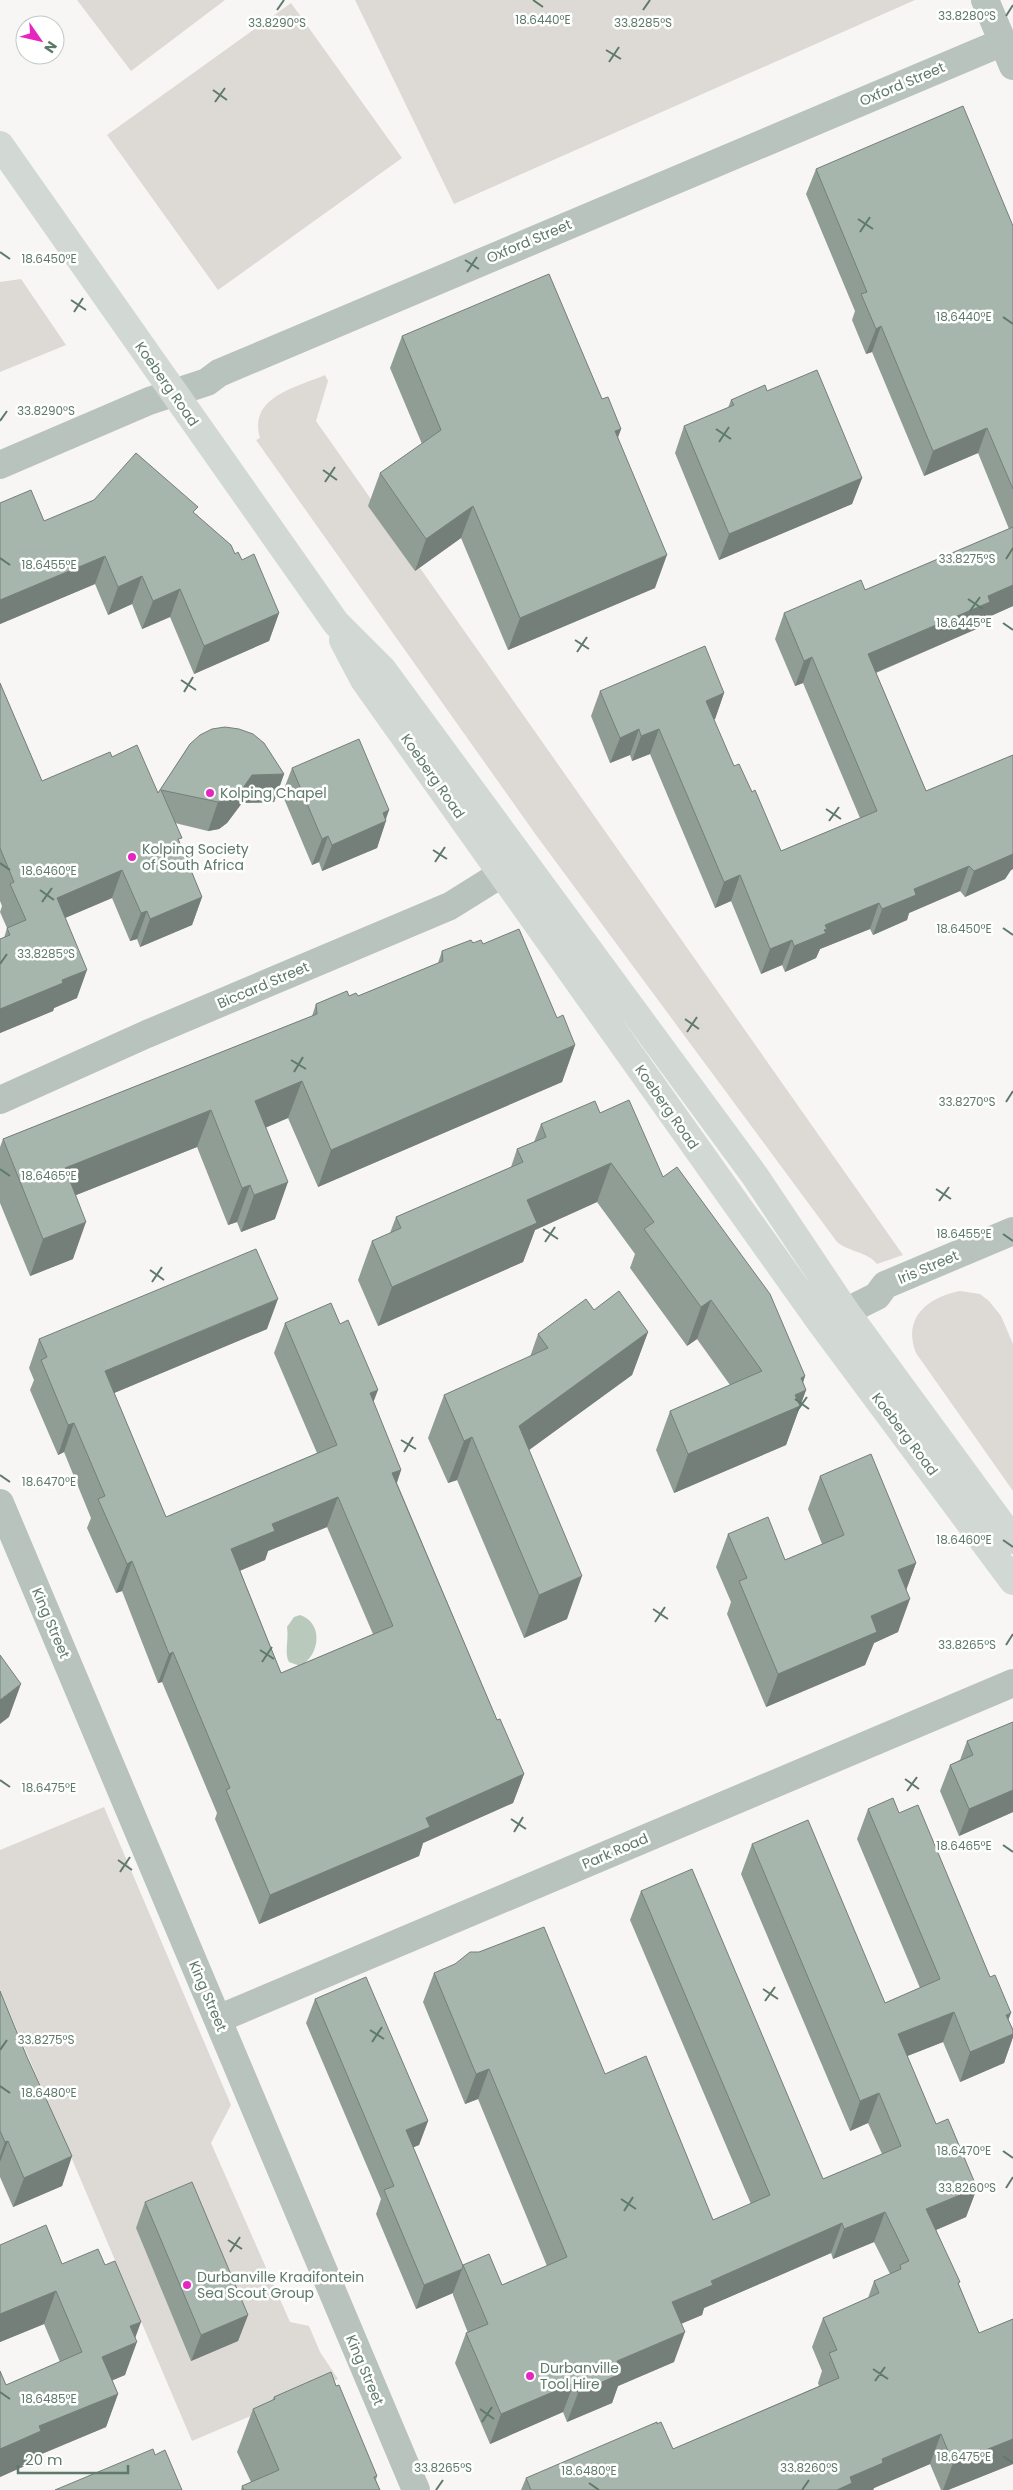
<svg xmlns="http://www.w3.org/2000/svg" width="1013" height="2490" viewBox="0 0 1013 2490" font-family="Poppins,sans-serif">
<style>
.green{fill:#ddd9d4}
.water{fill:#b9cabd}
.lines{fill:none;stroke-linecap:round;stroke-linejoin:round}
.street{stroke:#b9c3bd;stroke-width:28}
.secondary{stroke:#d2d9d5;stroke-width:28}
.wall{fill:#909d95;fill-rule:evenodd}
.shaded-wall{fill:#757f79}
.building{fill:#a7b6ad;stroke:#757f79;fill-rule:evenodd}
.ticks{fill:none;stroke:#5e7a69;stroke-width:2}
.poi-dot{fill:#e725c0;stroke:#fff;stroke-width:2}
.labels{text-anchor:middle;stroke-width:5;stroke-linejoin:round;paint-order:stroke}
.street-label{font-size:14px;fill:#5e7a69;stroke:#fff}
.poi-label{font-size:14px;fill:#5e7a69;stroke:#fff;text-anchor:start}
.ticks-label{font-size:12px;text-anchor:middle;fill:#5e7a69;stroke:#fff;stroke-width:5;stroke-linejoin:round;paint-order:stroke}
</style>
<rect width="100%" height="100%" fill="#f8f5f5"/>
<path class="green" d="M77,0H225L131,71Z
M355,0H915L454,204Z
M291,3L402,158L218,290L107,135Z
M21,279L66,345L0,372V282Z
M325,375L328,381L316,421L373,502L415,571L420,568L903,1255L877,1264C868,1252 849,1252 837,1242L536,835L256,440L260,438C248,397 295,388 325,375Z
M960,1291L980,1294L989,1301L1001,1316L1013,1344V1491L916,1353C902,1318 928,1297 960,1291Z
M104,1807L231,2105L211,2143L290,2322L309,2326L320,2352L338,2379L192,2441L0,1990V1850Z"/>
<path class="water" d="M300,1615C324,1623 320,1656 300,1666L289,1662C284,1653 289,1640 287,1627L294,1617Z"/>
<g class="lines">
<path class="street" d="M985,0L1013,66
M0,465L149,401L207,382L219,373L1003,42
M0,1100L147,1034L450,906L522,861
M825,1322L877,1296L885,1285L1013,1231
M0,1503L416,2490
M218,2019L1013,1683"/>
<path class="secondary" d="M0,145L336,623L383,670L755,1176L846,1312L1013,1540
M343,640L364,680L821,1323L1013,1581"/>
</g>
<path class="wall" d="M816,169L1013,226V606L984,619L981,627L876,673L926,791L1013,755V869L1011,870L1005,879L965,897L960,891L909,913L907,920L873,935L870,929L820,949L816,958L785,972L782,965L761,974L731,901L715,908L650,754L632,761L630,755L610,763L591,716L600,691L724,693L715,719L713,720L734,766L752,792L781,851L860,818L803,683L795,686L775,639L784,613L865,590L1009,529L978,453L924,476L872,352L866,354L852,320L855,311L806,194Z
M402,336L602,399L621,429L618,437L655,588L508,650L461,538L415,571L368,506L380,473L422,444L390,368Z
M767,391L862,478L852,504L719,560L675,453L684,426L728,408L731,400Z
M0,503L44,521L196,514L235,554L242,560L279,613L269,641L194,674L170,617L142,629L132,604L108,615L95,584L0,624Z
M0,683L42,781L112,757L158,793L190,744L284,774L274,802L242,803L227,823L219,829L208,831L175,823L180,844L202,897L192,925L140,947L137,939L130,941L112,898L65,918L77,998L54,1008L53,1011L0,1033V939L4,938L7,928L0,912L2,906L0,901Z
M292,768L389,810L377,848L322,871L319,862L312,865L282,794Z
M473,943L483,944L557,1018L575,1045L562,1082L318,1187L288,1118L266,1127L275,1219L241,1232L237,1222L228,1225L197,1147L76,1195L73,1259L30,1276L0,1203V1147L3,1139L312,1016L316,1004L349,996H358L438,963L442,951Z
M600,1113L663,1177L805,1376L803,1383L806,1390L786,1445L674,1493L656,1450L670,1411L730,1385L697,1339L687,1346L630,1268L635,1254L597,1202L535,1230L523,1262L378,1326L358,1280L372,1241L390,1233L396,1217L511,1167L517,1149L534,1142L541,1124Z
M594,1310L648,1332L632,1375L529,1450L567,1619L524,1638L457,1480L448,1483L428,1438L444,1395L530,1357L538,1334Z
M285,1323L373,1402L401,1470L397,1483L497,1720L524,1774L513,1803L423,1843L419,1856L259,1924L215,1819L217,1813L162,1682L158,1683L122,1591L116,1593L87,1528L91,1518L64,1452L58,1455L30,1390L34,1380L29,1368L39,1339L267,1329L114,1393L166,1517L317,1453L274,1353ZM327,1527L373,1634L281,1673L240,1570L265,1560L268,1551Z
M820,1476L916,1563L906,1590L898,1632L874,1643L865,1665L766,1707L727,1614L731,1602L716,1567L728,1534L785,1560L822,1544L808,1509Z
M1013,1722V1812L959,1836L940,1791L950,1765L960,1760L967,1741Z
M868,1809L899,1813L1008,2019L1013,2030V2037L1004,2063L960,2082L943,2042L907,2056L936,2124L977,2188L966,2217L936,2230L979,2333L1013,2319V2464L948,2490H941L930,2464L874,2488L873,2490H521L526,2478L673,2449L819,2386L818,2383L822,2371L812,2347L823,2318L868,2298L874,2281L890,2274L874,2242L833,2259L831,2253L704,2308L702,2315L681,2324L674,2362L618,2386L612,2403L567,2422L563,2412L490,2444L455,2363L466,2333H468L453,2295V2293L416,2309L376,2214L381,2199L306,2023L315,1999L428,2121L419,2145L413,2147L463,2266L502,2285L547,2266L478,2099L465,2104L423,2002L434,1973L605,2074L713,2220L751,2204L630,1920L641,1891L823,2179L882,2154L868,2123L850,2131L741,1874L752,1844L885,2003L920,1988L857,1839Z
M0,1991L27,2057L72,2156L62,2186L13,2207L0,2177Z
M145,2202L248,2315L238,2341L191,2361L136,2228Z
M0,2245L62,2264L135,2337L125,2375L112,2380L118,2394L106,2427L32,2458L29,2464L0,2477V2371L6,2385L60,2362L44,2324L0,2342Z
M336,2386L377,2476L376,2480L380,2490H241L242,2486L251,2482L237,2452L253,2409L272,2401L274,2397Z"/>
<path class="shaded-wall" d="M881,326L872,352L866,354L876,329Z
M987,428L978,453L924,476L933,451Z
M621,429L609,461L615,431Z
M862,478L852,504L719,560L729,534Z
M473,506L461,538L415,571L426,539Z
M667,555L655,588L508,650L520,618Z
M105,556L95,584L0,624V600Z
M142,576L132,604L108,615L118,587Z
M1013,585V606L984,619L981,627L858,680L868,654L988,596Z
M180,589L170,617L142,629L153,601Z
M279,613L269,641L194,674L204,646Z
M812,657L803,683L795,686L804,661Z
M724,693L715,719L696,727L706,701Z
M639,729L630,755L610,763L620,738Z
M659,729L650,754L632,761L641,736Z
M284,774L274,802L242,803L227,823L219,829L208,831L218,802L252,775Z
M389,810L384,822L386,821L377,848L322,871L332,845L383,813Z
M328,836L319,862L312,865L322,839Z
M1013,854V869L1011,870L1005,879L965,897L974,871Z
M969,866L960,891L909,913L907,920L873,935L882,909L914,889Z
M122,870L112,898L46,926L57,898Z
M740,875L731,901L715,908L724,882Z
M202,897L192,925L140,947L150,919Z
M879,903L870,929L820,949L816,958L785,972L794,946L825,925Z
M147,911L137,939L130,941L141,913Z
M792,940L782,965L761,974L770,949Z
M87,970L77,998L54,1008L53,1011L0,1033V1009L62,980Z
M575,1045L562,1082L318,1187L331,1150Z
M302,1081L288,1118L242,1138L255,1101Z
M211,1110L197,1147L51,1205L65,1168Z
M611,1163L597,1202L535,1230L523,1262L378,1326L392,1287L527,1200Z
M288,1182L275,1219L241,1232L254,1195Z
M250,1185L237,1222L228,1225L242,1188Z
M86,1222L73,1259L30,1276L43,1239Z
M278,1299L267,1329L95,1401L105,1371Z
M711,1300L697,1339L687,1346L701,1307Z
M648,1332L632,1375L503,1469L519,1426Z
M805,1376L799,1394L806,1390L786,1445L674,1493L688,1454L801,1378Z
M378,1390L367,1419L370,1393Z
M74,1423L64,1452L58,1455L68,1425Z
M472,1437L457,1480L448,1483L464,1441Z
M401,1470L391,1499L392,1473Z
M338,1497L327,1527L268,1551L265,1560L221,1579L231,1549L272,1524Z
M132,1561L122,1591L116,1593L127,1564Z
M916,1563L904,1596L898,1570Z
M582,1576L567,1619L524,1638L539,1595Z
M910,1599L898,1632L874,1643L865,1665L766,1707L778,1674L871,1616Z
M173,1652L162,1682L158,1683L169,1654Z
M21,1684L9,1717L0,1724V1700Z
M524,1774L513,1803L423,1843L419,1856L259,1924L270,1895L426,1818Z
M1013,1790V1812L959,1836L969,1809Z
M954,2012L943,2042L887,2064L898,2034Z
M1011,2013L1001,2039L1013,2034V2037L1004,2063L960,2082L970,2052L1006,2015Z
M489,2069L478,2099L465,2104L476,2074Z
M879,2093L868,2123L850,2131L860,2101Z
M428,2121L419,2145L398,2154L406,2130Z
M8,2141L0,2162V2156L5,2142Z
M72,2156L62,2186L13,2207L24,2178Z
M977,2188L966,2217L915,2239L926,2209Z
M885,2212L874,2242L833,2259L844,2229Z
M842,2223L831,2253L704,2308L702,2315L661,2332L672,2302L711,2281Z
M462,2269L453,2293L416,2309L424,2285Z
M56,2291L44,2324L0,2342V2314Z
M248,2315L238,2341L191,2361L201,2335Z
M141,2322L133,2344L137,2342L125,2375L90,2390L102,2357L130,2326Z
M685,2332L674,2362L618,2386L612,2403L567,2422L578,2393L617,2361Z
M574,2383L563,2412L490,2444L501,2414Z
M118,2394L106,2427L32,2458L29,2464L0,2477V2449L39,2426Z
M941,2434L930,2464L874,2488L873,2490H837L850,2477L882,2459Z
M1013,2439V2464L948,2490H943L953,2463Z"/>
<path class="building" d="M963,106L1013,226V489L987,428L933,451L881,326L876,329L861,294L867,292L816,169Z
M549,274L602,399L608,397L621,429L615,431L667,555L520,618L473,506L426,539L380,473L441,430L402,336Z
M817,370L862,478L729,534L684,426L734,405L731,400L765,385L767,391Z
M136,453L198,507L193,512L231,545L235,554L238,552L242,560L254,554L279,613L204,646L180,589L153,601L142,576L118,587L105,556L0,600V503L31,490L44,521L94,500Z
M1013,527V585L988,596L990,602L868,654L926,791L1013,755V854L974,871L969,866L914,889L916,895L882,909L879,903L825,925L827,929L824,930L826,933L794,946L792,940L770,949L740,875L724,882L659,729L641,736L639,729L620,738L600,691L705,646L724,693L706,701L734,766L739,764L752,792L755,790L781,851L877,811L812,657L804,661L784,613L861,580L865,590Z
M0,683L42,781L110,752L112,757L137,745L158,793L190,744L200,735L212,729L225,727L239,729L253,734L264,743L284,774L252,775L238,795L229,801L218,802L161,790L182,838L178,839L202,897L150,919L147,911L141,913L122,870L57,898L87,970L62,980L63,983L0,1009V939L10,935L7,928L26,920L10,884L14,882L0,848Z
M359,739L389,810L383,813L386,821L332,845L328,836L322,839L292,768Z
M519,929L557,1018L563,1015L575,1045L331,1150L302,1081L255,1101L288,1182L254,1195L250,1185L242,1188L211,1110L65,1168L86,1222L43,1239L3,1139L317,1014L316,1004L347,991L349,996L356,993L358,996L443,961L442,951L471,940L473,943L481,940L483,944Z
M629,1100L663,1177L677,1167L770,1294L805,1376L801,1378L806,1390L795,1395L800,1406L688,1454L670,1411L762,1371L711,1300L701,1307L644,1229L654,1222L611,1163L527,1200L537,1223L392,1287L372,1241L401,1228L396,1217L523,1162L517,1149L546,1137L541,1124L595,1101L600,1113Z
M256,1249L278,1299L105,1371L166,1517L337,1445L285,1323L331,1303L340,1324L348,1320L378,1390L370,1393L401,1470L392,1473L497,1720L500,1719L524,1774L426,1818L430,1827L270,1895L226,1790L230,1788L173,1652L169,1654L132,1561L127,1564L98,1499L105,1496L74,1423L68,1425L41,1360L47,1357L39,1339ZM338,1497L393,1626L281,1673L231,1549L275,1531L272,1524Z
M619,1291L648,1332L519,1426L582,1576L539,1595L472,1437L464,1441L444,1395L548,1348L538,1334L586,1299L594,1310Z
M871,1454L916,1563L898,1570L910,1599L871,1616L877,1632L778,1674L739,1581L747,1578L728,1534L768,1517L785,1560L844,1535L820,1476Z
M0,1655L21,1684L0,1700Z
M1013,1722V1790L969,1809L950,1765L973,1755L967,1741Z
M893,1798L899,1813L918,1805L990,1977L995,1975L1011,2013L1006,2015L1013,2030V2034L970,2052L954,2012L898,2034L936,2124L948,2119L977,2188L926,2209L960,2282L958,2283L979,2333L1013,2319V2439L953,2463L941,2434L882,2459L883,2463L850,2477L852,2483L837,2490H531L526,2478L657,2422V2424L661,2422L673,2449L839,2378L829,2353L837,2350L823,2318L879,2293L874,2281L901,2269L900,2265L909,2261L885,2212L844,2229L842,2223L711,2281L713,2285L672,2302L685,2332L617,2361L622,2373L578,2393L574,2383L501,2414L466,2333L488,2324L463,2265L489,2254L502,2285L567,2257L489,2069L476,2074L434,1973L455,1964L470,1952H479L544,1927L605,2074L646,2056L713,2220L770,2195L641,1891L692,1869L823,2179L901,2146L879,2093L860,2101L752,1844L808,1820L885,2003L940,1979L868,1809Z
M366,1977L428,2121L406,2130L463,2266L462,2269L424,2285L384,2190L394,2186L315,1999Z
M0,1991L27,2057L72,2156L24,2178L8,2141L5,2142L0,2131Z
M192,2182L248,2315L201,2335L145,2202Z
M46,2225L62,2264L98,2249L105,2265L115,2261L141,2322L130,2326L137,2342L102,2357L118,2394L39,2426L41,2431L0,2449V2371L6,2385L82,2352L56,2291L0,2314V2245Z
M331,2372L336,2386L339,2385L377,2476L374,2477L380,2490H244L242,2486L279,2470L253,2409L275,2399L274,2397Z
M153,2449L155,2455L165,2450L182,2490H55Z"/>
<path class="ticks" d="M533,0L543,7M277,10L284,0M643,10L650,0M1006,16L1013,5M606,50L621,59M609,62L619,47M213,90L227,100M215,102L225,88M858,219L873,229M860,232L870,217M0,252L10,259M465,260L479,269M467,272L477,257M71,300L86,310M74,312L83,298M1003,317L1013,324M0,421L7,411M716,429L731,439M719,442L729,427M323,470L337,480M325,482L335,467M0,558L10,565M1006,559L1013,548M968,599L983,609M970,611L980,597M1003,623L1013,630M575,640L589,649M577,652L587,637M181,680L196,690M184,692L193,677M826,809L841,819M829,821L839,807M433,850L447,859M435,862L445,847M0,863L10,870M40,890L54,900M42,902L52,888M1003,928L1013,935M0,964L7,954M685,1019L699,1029M687,1032L697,1017M291,1060L306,1069M294,1072L303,1057M1006,1102L1013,1091M0,1169L10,1176M936,1189L951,1199M939,1201L949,1187M543,1229L558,1239M1003,1234L1013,1241M545,1242L555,1227M150,1270L164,1280M152,1282L162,1267M795,1399L809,1409M797,1411L807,1397M401,1440L416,1449M404,1452L413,1437M0,1475L10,1482M1003,1540L1013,1547M653,1609L668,1619M655,1622L665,1607M1006,1645L1013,1634M260,1650L274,1659M262,1662L272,1647M905,1779L919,1789M0,1780L10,1787M907,1791L917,1777M511,1819L526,1829M514,1832L523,1817M1003,1845L1013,1852M118,1860L132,1870M120,1872L130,1857M763,1989L778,1999M765,2001L775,1987M370,2030L384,2039M372,2042L382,2027M0,2050L7,2040M0,2086L10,2093M1003,2151L1013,2158M1006,2188L1013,2177M621,2199L636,2209M624,2211L633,2197M228,2240L242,2249M230,2252L240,2237M873,2369L888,2379M875,2381L885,2367M0,2392L10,2399M480,2409L494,2419M482,2422L492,2407M1003,2456L1013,2463M589,2483L599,2490M436,2490L443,2480M802,2490L809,2480"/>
<g class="poi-dot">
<circle cx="210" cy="793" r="5"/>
<circle cx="132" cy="857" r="5"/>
<circle cx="187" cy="2285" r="5"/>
<circle cx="530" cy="2376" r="5"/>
</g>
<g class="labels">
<g class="street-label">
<text transform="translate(902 84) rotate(-23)" y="5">Oxford Street</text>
<text transform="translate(529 241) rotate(-23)" y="5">Oxford Street</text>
<text transform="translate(167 384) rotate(55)" y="5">Koeberg Road</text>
<text transform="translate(433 776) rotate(55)" y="5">Koeberg Road</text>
<text transform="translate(263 985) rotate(-23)" y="5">Biccard Street</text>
<text transform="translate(667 1107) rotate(55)" y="5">Koeberg Road</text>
<text transform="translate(928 1267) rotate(-23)" y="5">Iris Street</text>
<text transform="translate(905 1434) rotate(53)" y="5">Koeberg Road</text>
<text transform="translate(51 1623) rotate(67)" y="5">King Street</text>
<text transform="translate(615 1851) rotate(-23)" y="5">Park Road</text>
<text transform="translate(208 1996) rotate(67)" y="5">King Street</text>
<text transform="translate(365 2370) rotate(67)" y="5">King Street</text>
</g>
<g class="poi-label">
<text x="220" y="798">Kolping Chapel</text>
<text x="142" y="854">Kolping Society<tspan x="142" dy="16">of South Africa</tspan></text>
<text x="197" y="2282">Durbanville Kraaifontein<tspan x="197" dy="16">Sea Scout Group</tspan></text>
<text x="540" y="2373">Durbanville<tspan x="540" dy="16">Tool Hire</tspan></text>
</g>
</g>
<g class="ticks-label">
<text x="967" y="20">33.8280°S</text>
<text x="543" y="24">18.6440°E</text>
<text x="277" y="27">33.8290°S</text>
<text x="643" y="27">33.8285°S</text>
<text x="49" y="263">18.6450°E</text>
<text x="964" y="321">18.6440°E</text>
<text x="46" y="415">33.8290°S</text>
<text x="967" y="563">33.8275°S</text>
<text x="49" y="569">18.6455°E</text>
<text x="964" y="627">18.6445°E</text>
<text x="49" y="875">18.6460°E</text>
<text x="964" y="933">18.6450°E</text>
<text x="46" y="958">33.8285°S</text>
<text x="967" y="1106">33.8270°S</text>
<text x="49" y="1180">18.6465°E</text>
<text x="964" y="1238">18.6455°E</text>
<text x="49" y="1486">18.6470°E</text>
<text x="964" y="1544">18.6460°E</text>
<text x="967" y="1649">33.8265°S</text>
<text x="49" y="1792">18.6475°E</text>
<text x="964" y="1850">18.6465°E</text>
<text x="46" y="2044">33.8275°S</text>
<text x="49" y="2097">18.6480°E</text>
<text x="964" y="2155">18.6470°E</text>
<text x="967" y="2192">33.8260°S</text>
<text x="49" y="2403">18.6485°E</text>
<text x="964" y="2461">18.6475°E</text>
<text x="443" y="2472">33.8265°S</text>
<text x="809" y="2472">33.8260°S</text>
<text x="589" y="2475">18.6480°E</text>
</g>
<g transform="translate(40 40) rotate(124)"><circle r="24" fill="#ffffff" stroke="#bfcac3"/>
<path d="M0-4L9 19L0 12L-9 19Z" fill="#e725c0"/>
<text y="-8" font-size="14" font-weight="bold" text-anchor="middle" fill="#5e7a69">N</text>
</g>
<path d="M18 2465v8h110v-8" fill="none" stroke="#5e7a69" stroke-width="2.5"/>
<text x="25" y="2465" font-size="15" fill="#5e7a69" stroke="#ffffff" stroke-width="4" paint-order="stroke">20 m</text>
</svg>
